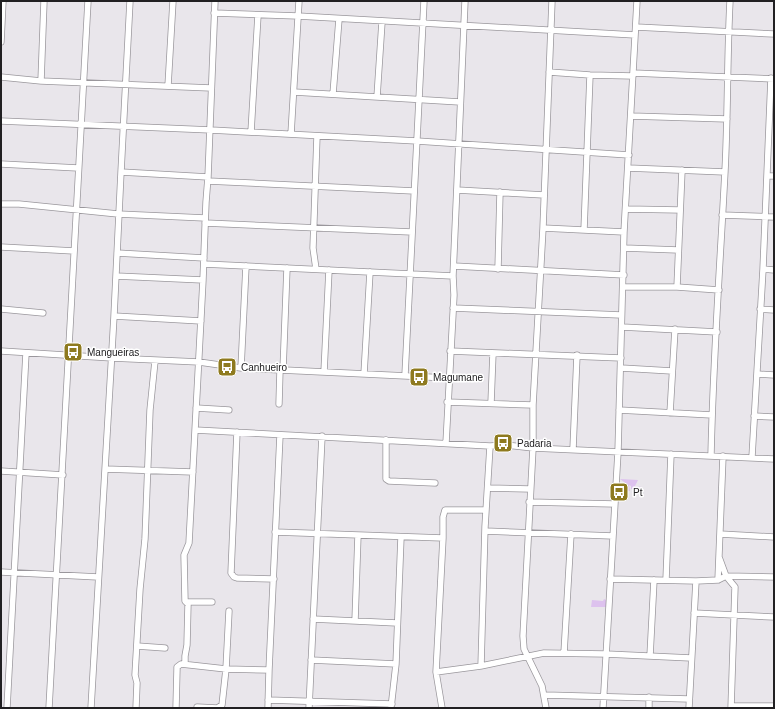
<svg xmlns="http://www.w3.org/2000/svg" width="775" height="709" viewBox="0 0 775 709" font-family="Helvetica,sans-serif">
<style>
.green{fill:#ddc2ee}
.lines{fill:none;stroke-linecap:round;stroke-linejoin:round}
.minor-casing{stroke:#9a979c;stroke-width:7}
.minor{stroke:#fff;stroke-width:5.5}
.labels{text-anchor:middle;stroke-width:3;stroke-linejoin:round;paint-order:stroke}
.poi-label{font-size:10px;fill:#212022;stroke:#fff;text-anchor:start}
</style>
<rect width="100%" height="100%" fill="#e9e6eb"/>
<path class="green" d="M620,479L638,480L635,486H632L642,487V492H635L634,489H631V486L629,485L630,491H624L625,488L621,486L620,483L628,485Z
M604,599L606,600V607H591L592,600L603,601Z"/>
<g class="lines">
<g class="minor-casing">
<path id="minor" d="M130,1L121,172L208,177
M214,13L298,16L635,35
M636,27L774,34
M1,42L3,1
M549,72L590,75L633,76
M633,73L774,79
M1,77L41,81L211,88
M41,81L44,1
M168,86L173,1
M294,92L460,102
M333,94L339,19
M377,97L382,22
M631,116L727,119
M1,121L211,130L417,141L629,155
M251,132L258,15
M291,134L299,1
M1,164L78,168
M628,168L725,172
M767,176H774
M208,181L414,191
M457,190L544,195
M1,204H19L118,214L205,218
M626,209L680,210
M722,215L774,217
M205,223L412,232
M543,228L624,232
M584,230L590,75
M1,247L74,251
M624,248L678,250
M117,253L204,258
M204,264L453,276
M454,266L624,275
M316,269L313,248L317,136
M498,269L500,192
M763,269L774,270
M116,276L203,280
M623,287H677L719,290
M677,287L682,170
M453,308L621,315
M1,309L43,313
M760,309L774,310
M114,316L201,321
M622,327L717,332
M1,351L112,358L199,362L241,368L448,378
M450,351L621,358
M241,368L246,266
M621,368L672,371
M283,370L287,268
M324,372L329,270
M364,374L370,272
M757,374L774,375
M405,375L424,1
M447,402L533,405
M491,403L493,353
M279,404L280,370
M196,408L229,410
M619,410L712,415
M670,413L675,329
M754,416L774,417
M195,430L490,446L506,445L533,448L774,459
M237,432L231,573L234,577L237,578L274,579
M386,440V479L389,481L435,483
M446,443L454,295L453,276L465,1
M573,449L577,355
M711,456C713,361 720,266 725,171C728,114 727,58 730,1
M752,457L763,269L771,78
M105,469L193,472
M1,471L63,475
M488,488L530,489
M529,502L615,504
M485,531L613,536
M275,532L443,538
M720,534L774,537
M719,557L726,576L735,587L731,708
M1,572L98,577
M610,579L696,581L718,580L726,576L774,577
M666,580L671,454
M718,580L723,456
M187,602H212
M694,613L774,617
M313,619L397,623
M355,621L358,535
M137,646L165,648
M564,653L571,534
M650,656L654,580
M311,660L396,664
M185,664V656L187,645L188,604L185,601L184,555L189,543L203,280L206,202L208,177L215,1
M481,666L485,527L490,446
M436,672L481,666L544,653L606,654L691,658
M545,695L689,699
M268,700L392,704
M731,706H774
M7,708L26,353
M49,708L88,1
M91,708L114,316L121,172
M136,708L137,683L135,675L140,589L145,539L150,410L155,361
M176,708L177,669V667L181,664L226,669L269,670
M197,708V707L217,708
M217,708L222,705L226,669L229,611
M268,708L269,670L280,435
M309,708L322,436
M391,708L396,664L401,537
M442,708L436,672L443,538V517L445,510H486
M546,708L542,686L524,649L523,636L533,448V405L543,228L552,1
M603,708L618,452L624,232L637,1
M649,708V697
M689,708L696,581"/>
</g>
<use href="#minor" class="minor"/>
</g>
<defs>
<g id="bus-square" transform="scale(1)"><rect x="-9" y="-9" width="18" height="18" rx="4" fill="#8e7a1f" stroke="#fff"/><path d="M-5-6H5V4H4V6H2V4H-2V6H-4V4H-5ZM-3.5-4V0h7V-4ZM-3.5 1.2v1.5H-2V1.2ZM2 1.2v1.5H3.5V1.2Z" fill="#fff"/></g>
</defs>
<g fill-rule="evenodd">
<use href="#bus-square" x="73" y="352"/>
<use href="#bus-square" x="227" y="367"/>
<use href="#bus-square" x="419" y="377"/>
<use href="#bus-square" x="503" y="443"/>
<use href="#bus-square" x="619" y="492"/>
</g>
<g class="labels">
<g class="poi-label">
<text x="87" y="356">Mangueiras</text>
<text x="241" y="371">Canhueiro</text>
<text x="433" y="381">Magumane</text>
<text x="517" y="447">Padaria</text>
<text x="633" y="496">Pt</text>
</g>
</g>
<rect width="775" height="709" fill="none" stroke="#212022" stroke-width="4"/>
</svg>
